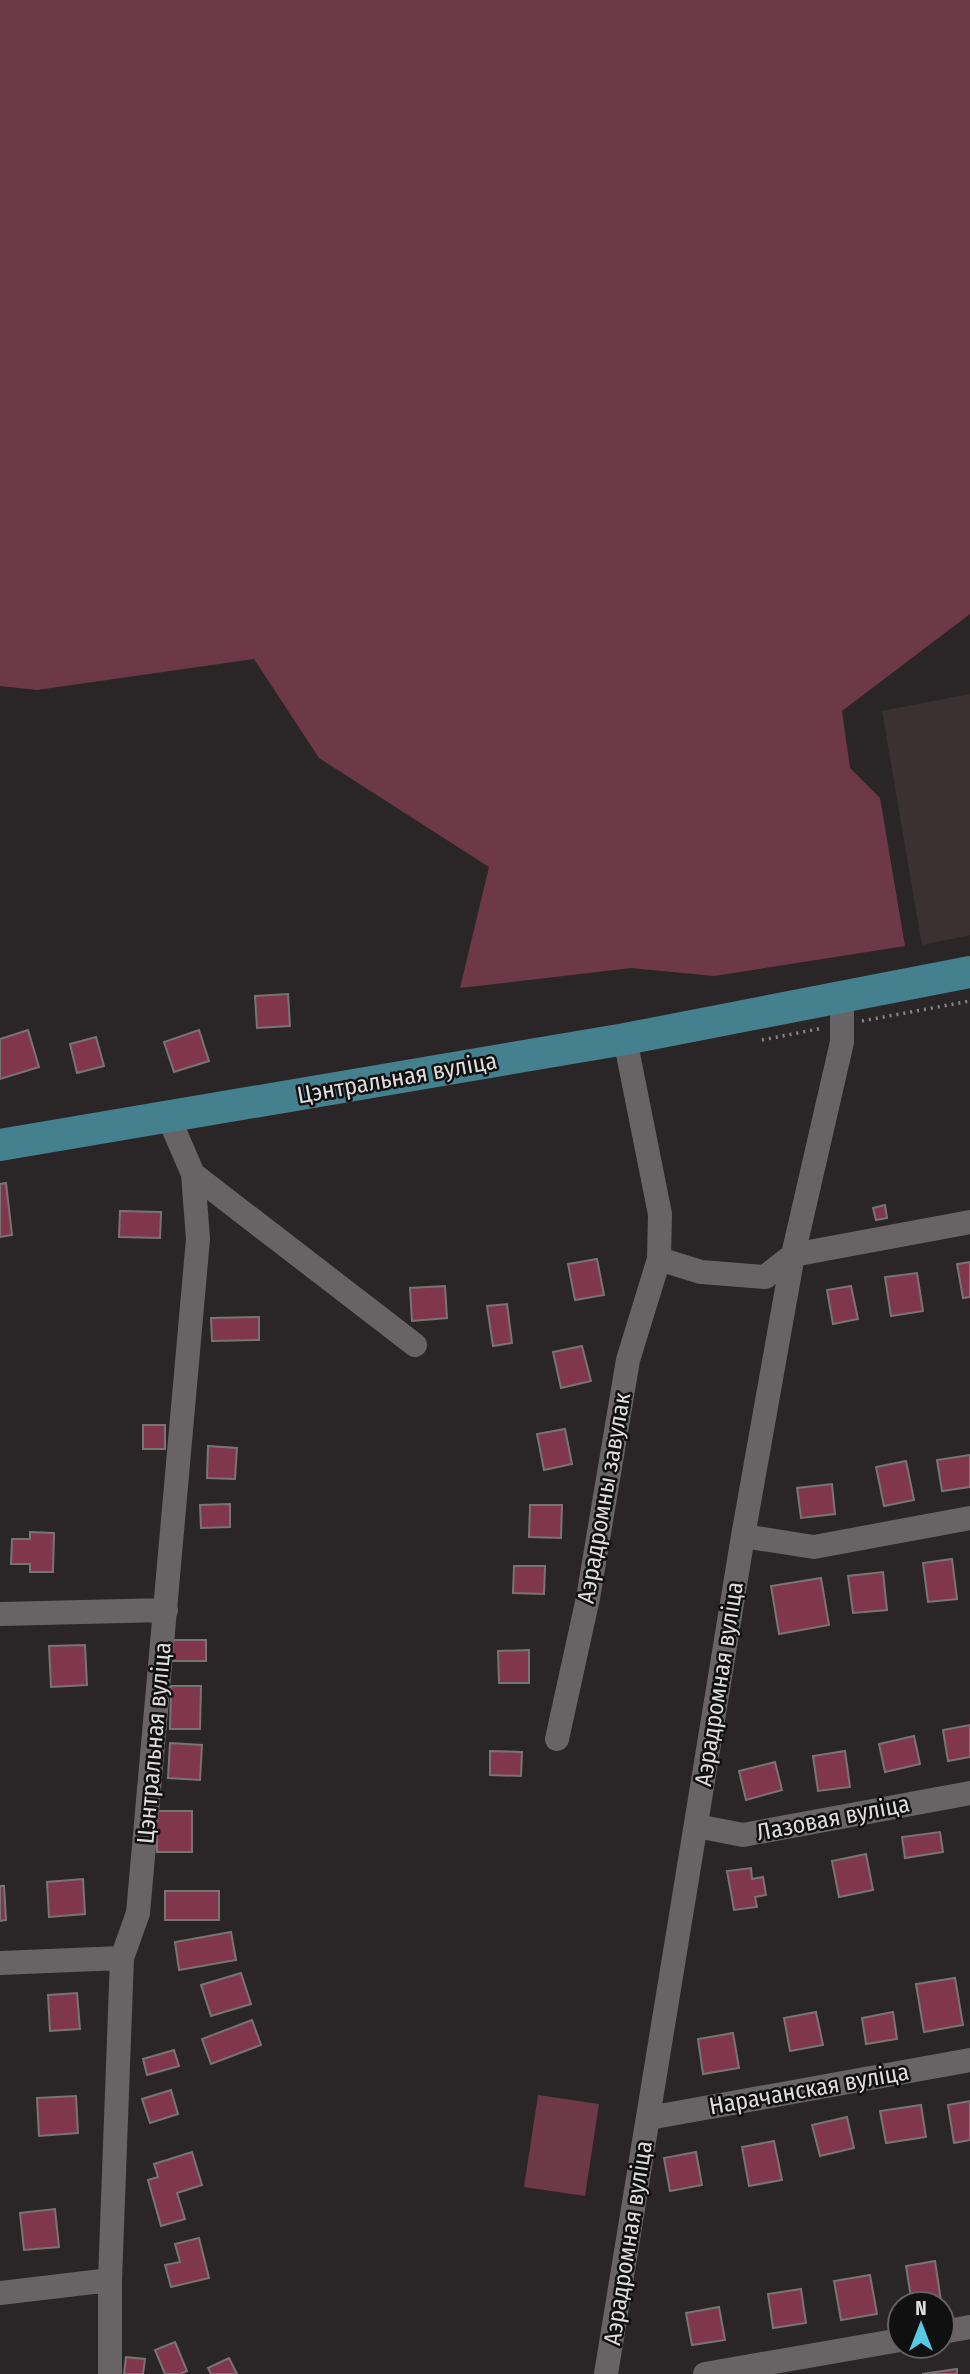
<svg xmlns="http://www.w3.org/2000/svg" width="970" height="2374" viewBox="0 0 970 2374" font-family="'Fira Sans Condensed',sans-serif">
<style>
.built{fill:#3b3133}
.green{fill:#6d3848}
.building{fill:#80374e;stroke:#787475;stroke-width:2}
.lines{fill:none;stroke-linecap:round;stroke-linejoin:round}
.path{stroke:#8a8788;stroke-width:3.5;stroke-dasharray:2 5;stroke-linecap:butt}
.minor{stroke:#686465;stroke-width:24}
.major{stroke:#45808f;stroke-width:32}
.labels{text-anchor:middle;stroke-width:5;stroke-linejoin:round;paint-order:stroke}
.street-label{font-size:24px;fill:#dfdcdd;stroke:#111010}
</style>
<rect width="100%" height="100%" fill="#2a2627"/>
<path class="built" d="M970,694V935L922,945L882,711Z"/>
<path class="green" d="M0,0H970V614L842,711L850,768L880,798L905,946L714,976L631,968L460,988L489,867L319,758L254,659L37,690L0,686Z
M538,2095L599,2104L585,2196L524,2187Z"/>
<path class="building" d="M288,994L290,1026L257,1028L255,996Z
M28,1030L39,1067L0,1079V1039Z
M199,1030L209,1061L174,1072L164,1042Z
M96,1037L104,1066L77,1073L70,1044Z
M6,1183L12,1235L0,1237V1184Z
M885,1205L887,1218L876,1220L873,1208Z
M120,1211L161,1212L160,1238L119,1237Z
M597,1259L604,1295L575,1300L568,1264Z
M970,1262V1297L963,1298L957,1264Z
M917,1273L923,1311L891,1316L885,1277Z
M445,1286L447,1318L412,1321L410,1288Z
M851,1286L858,1319L833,1324L827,1290Z
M507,1304L512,1343L493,1346L487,1306Z
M259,1317V1340L212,1341L211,1318Z
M582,1346L591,1381L561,1388L553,1352Z
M143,1425H165V1449H143Z
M565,1429L572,1464L544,1470L537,1434Z
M208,1446L237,1448L235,1479L207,1478Z
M970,1455V1487L942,1491L937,1460Z
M906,1461L914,1500L884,1506L876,1467Z
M832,1484L835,1514L801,1518L797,1488Z
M230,1504V1527L201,1528L200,1505Z
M530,1505H562L561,1538L529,1537Z
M30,1532L54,1533L53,1572H30V1564H11L12,1539H30Z
M952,1559L957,1599L928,1602L923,1563Z
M514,1566H545L544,1594L513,1593Z
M883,1572L887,1610L853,1613L848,1576Z
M821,1578L829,1625L779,1634L771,1586Z
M170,1640H206V1661H170Z
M85,1645L87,1685L51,1687L49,1646Z
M529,1650V1683H499L498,1651Z
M171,1686H201L200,1729H170Z
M970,1725V1757L948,1761L943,1730Z
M914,1736L920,1764L885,1772L879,1744Z
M170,1743L202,1745L200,1780L168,1778Z
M490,1751L522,1752L521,1776L490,1775Z
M845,1751L850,1787L818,1791L813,1756Z
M775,1762L782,1790L746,1800L739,1771Z
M157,1811H192V1852H157Z
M940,1832L943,1852L905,1858L902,1837Z
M866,1854L873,1890L839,1897L832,1861Z
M751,1868L752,1879L763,1877L766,1895L755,1897L757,1907L734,1910L727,1871Z
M83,1879L85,1914L49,1917L47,1882Z
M0,1886H4L6,1920L0,1921Z
M165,1891H219V1920H165Z
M231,1932L236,1960L179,1970L175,1942Z
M241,1973L251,2004L211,2016L201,1985Z
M955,1978L963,2025L924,2032L916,1984Z
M77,1993L80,2029L50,2031L48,1995Z
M816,2012L823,2045L790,2051L784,2018Z
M893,2012L897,2039L866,2044L862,2018Z
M252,2020L261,2045L211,2064L202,2039Z
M733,2033L739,2068L703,2074L698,2039Z
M174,2050L179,2066L147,2075L143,2059Z
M171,2090L178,2114L150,2123L142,2099Z
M76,2096L78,2133L39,2136L37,2098Z
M970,2101V2140L954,2143L948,2105Z
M921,2105L926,2137L886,2143L880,2111Z
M847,2117L854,2148L820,2156L812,2125Z
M774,2141L782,2180L749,2186L742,2147Z
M192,2152L202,2185L177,2193L185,2219L161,2226L148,2180L158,2177L154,2164Z
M696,2152L702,2185L670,2191L664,2158Z
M55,2209L59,2247L24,2250L20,2213Z
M199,2238L209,2278L171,2287L165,2265L180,2262L175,2244Z
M935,2261L941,2301L912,2304L906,2266Z
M870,2275L877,2314L841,2320L834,2281Z
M801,2289L806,2323L773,2328L768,2294Z
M719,2307L725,2340L692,2345L686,2313Z
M175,2342L187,2371L180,2374H165L155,2350Z
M126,2357L145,2359L143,2374H124Z
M229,2358L237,2374H211L208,2368Z
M957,2369V2374H922Z"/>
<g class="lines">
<path class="path" d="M862,1021L970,1001
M762,1040L823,1028"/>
<path class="minor" d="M193,1174L415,1345
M659,1259L701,1272L765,1277L793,1255L970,1222
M743,1536L814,1547L970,1518
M0,1614L166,1610
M557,1739L588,1598L628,1360L659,1259L660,1214L625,1039
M697,1826L743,1835L970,1793
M0,1963L122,1958
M649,2118L970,2060
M0,2293L110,2280
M942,2332L970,2327
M110,2374V2280L122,1958L138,1913L198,1239L193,1174L168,1116
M606,2374L743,1536L793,1255L842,1042V996
M705,2374L900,2340"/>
<path class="major" d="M0,1145L625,1039L970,972"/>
</g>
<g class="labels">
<g class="street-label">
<text transform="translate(397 1078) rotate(-10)" y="8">Цэнтральная вуліца</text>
<text transform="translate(604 1498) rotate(-80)" y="8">Аэрадромны завулак</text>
<text transform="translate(719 1684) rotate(-81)" y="8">Аэрадромная вуліца</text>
<text transform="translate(154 1743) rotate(-85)" y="8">Цэнтральная вуліца</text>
<text transform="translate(833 1818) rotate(-11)" y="8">Лазовая вуліца</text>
<text transform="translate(809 2089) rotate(-10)" y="8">Нарачанская вуліца</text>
<text transform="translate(628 2243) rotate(-81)" y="8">Аэрадромная вуліца</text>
</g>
</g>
<g transform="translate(921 2325)"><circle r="33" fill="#111010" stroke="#636262" stroke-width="2"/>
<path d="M0-5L12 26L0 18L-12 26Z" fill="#59c8e4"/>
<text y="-10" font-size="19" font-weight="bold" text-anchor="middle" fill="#dfdcdd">N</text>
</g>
</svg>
